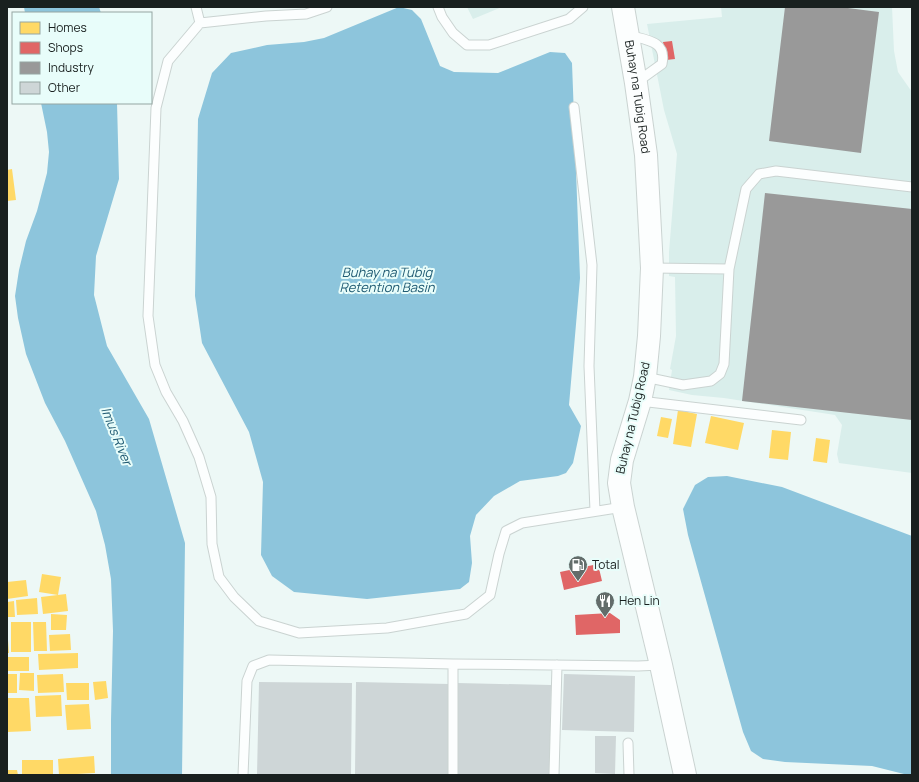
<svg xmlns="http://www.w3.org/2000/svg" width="919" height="782" viewBox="0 0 919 782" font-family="Manrope,sans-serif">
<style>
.built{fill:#d9eeeb}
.water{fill:#8dc5dc}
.homes{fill:#ffd966}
.shops{fill:#e06666}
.industry{fill:#999}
.building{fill:#ced6d7}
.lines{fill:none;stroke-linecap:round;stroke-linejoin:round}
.service-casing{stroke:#cad3d1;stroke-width:11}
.secondary-casing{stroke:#cad3d1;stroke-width:24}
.service{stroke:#fcfefe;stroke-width:9}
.secondary{stroke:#fcfefe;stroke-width:22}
.labels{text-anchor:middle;stroke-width:4;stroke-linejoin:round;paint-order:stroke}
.street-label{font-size:12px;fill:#19201f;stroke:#e8fdfa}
.poi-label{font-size:12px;fill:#19201f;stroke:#e8fdfa;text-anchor:start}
.water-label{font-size:13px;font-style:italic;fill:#205b73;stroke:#e8fdfa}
</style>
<rect width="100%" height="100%" fill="#edf8f6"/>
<path class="built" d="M467,7H502L473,19Z
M721,7H892L894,51L898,72L912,92V473L839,463L837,454L842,425L835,415L724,398L692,395L669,390L672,370L670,369L676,336L675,277L669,276V252L677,154L664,110L647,24L722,17Z"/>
<path class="water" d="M24,7H99L101,13H25Z
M399,7L412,10L421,19L440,66L454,72L498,73L550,52L565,53L572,63L580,278L569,405L581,426L573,463L566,473L558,476L520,481L494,496L476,515L470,536L472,563L469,582L460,589L367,599L294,592L272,576L261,555L263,482L249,432L202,343L195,296L198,119L212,73L231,53L267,45L304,42L324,38Z
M41,103H117L119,179L96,256L94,295L107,346L149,419L185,543L182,775H111V720L113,631L111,579L105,545L96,511L65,441L45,403L26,354L18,318L15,296L19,270L26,241L37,211L47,173L49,152L47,132Z
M727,476L782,487L912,536V775H908L872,766L785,762L763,759L751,751L743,732L688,535L683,509L695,485L708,477Z"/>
<path class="homes" d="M12,169L16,200L7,201V170Z
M678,410L697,414L691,447L673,444Z
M711,416L744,423L738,450L705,443Z
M661,417L672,419L668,438L657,436Z
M772,430L791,432L788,460L769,458Z
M816,438L830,440L827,463L813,461Z
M42,574L61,577L58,595L39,592Z
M26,580L28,596L7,599V582Z
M66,594L68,611L43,614L41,597Z
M37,598L38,614L17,615L16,600Z
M14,601L15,617H7V602Z
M51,614L67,615L66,630H51Z
M11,622H31V652H11Z
M33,622H46L47,651H34Z
M70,634L71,650L50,651L49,635Z
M7,640H8L9,653H7Z
M78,653V668L39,670L38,654Z
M7,657H29V671H7Z
M20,673H34V691L19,690Z
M7,674H17V693H7Z
M63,674L64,692L38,693L37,675Z
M106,681L108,698L95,700L93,682Z
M66,683H89V700H67Z
M61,695L62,716L36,717L35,696Z
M7,698H29L31,731L7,732Z
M89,704L91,729L67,730L65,705Z
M94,756L95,773L59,775L58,759Z
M22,760H53V775H22Z
M7,770H17L18,775H7Z"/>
<path class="shops" d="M672,41L675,59L666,60L663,42Z
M598,564L602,581L564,590L560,572Z
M610,613L620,620V633L576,635L575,615Z"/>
<path class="industry" d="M785,7H840L879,12L861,153L769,141Z
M765,193L912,209V420L742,401Z"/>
<path class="building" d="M564,674L635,676L634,732L562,730Z
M259,682L352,683L351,775H257Z
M356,682L449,684L448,775H355Z
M457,683L551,685L550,775H456Z
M595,736H616L615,774L595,773Z"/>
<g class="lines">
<g class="service-casing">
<path id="service" d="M196,7L200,23
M327,7L306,14L266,16L200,23L168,61L156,108L148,316L155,365L166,392L183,421L199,457L211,497L212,544L219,577L234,597L259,621L299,633L387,628L466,614L490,595L499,554L506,531L522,523L623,507
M438,7L442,17L453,33L467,45H489L569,19L583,7
M628,35C645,40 667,40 662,64L637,82
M574,107L592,265L589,366L595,511
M652,268L729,269L746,189L759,174L776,171L912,187
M645,377L683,385L711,381L720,374L724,364L729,269
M640,401L801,420
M628,743L629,775
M243,775L247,681L253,666L269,660L453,664L638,666L661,665
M453,775V664
M554,775L557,665"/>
</g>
<g class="secondary-casing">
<g id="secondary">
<path id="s1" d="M623,7L636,83L646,155L652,268L649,336L645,377L640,401L622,460L619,483L623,507L661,665L685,775"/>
</g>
</g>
<use href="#service" class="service"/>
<use href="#secondary" class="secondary"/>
</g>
<defs>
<g id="fuel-pin" transform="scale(1)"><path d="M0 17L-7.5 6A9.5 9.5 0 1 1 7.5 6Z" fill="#636c6a" stroke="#e8fdfa"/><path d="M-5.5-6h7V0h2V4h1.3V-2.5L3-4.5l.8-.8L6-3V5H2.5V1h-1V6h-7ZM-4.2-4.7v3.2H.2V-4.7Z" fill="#fff"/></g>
<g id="restaurant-pin" transform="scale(1)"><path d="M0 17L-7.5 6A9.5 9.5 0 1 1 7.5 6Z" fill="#636c6a" stroke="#e8fdfa"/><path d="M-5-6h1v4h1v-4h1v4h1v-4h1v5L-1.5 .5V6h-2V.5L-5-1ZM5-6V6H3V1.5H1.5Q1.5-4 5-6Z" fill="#fff"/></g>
</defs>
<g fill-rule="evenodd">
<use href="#fuel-pin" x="578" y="565"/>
<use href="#restaurant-pin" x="605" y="601"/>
</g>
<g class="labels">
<g class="street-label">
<text dy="4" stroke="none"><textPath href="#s1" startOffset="91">Buhay na Tubig Road</textPath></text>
<text transform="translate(633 418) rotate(-77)" y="4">Buhay na Tubig Road</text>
</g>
<g class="poi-label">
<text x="592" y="569">Total</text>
<text x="619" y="605">Hen Lin</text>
</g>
<g class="water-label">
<text x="387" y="277">Buhay na Tubig<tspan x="387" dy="15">Retention Basin</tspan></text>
<text transform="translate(117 436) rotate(68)" y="5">Imus River</text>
</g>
</g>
<rect width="919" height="782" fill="none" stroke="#19201f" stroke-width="16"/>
<rect x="12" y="12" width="140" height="92" fill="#e8fdfa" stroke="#95a5a2"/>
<rect x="20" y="22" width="20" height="12" fill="#ffd966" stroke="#95a5a2"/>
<text x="48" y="32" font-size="12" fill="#19201f">Homes</text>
<rect x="20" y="42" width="20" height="12" fill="#e06666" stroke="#95a5a2"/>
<text x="48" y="52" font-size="12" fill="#19201f">Shops</text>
<rect x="20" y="62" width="20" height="12" fill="#999999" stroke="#95a5a2"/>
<text x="48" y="72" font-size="12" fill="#19201f">Industry</text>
<rect x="20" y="82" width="20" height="12" fill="#ced6d7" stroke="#95a5a2"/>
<text x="48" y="92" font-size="12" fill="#19201f">Other</text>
</svg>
